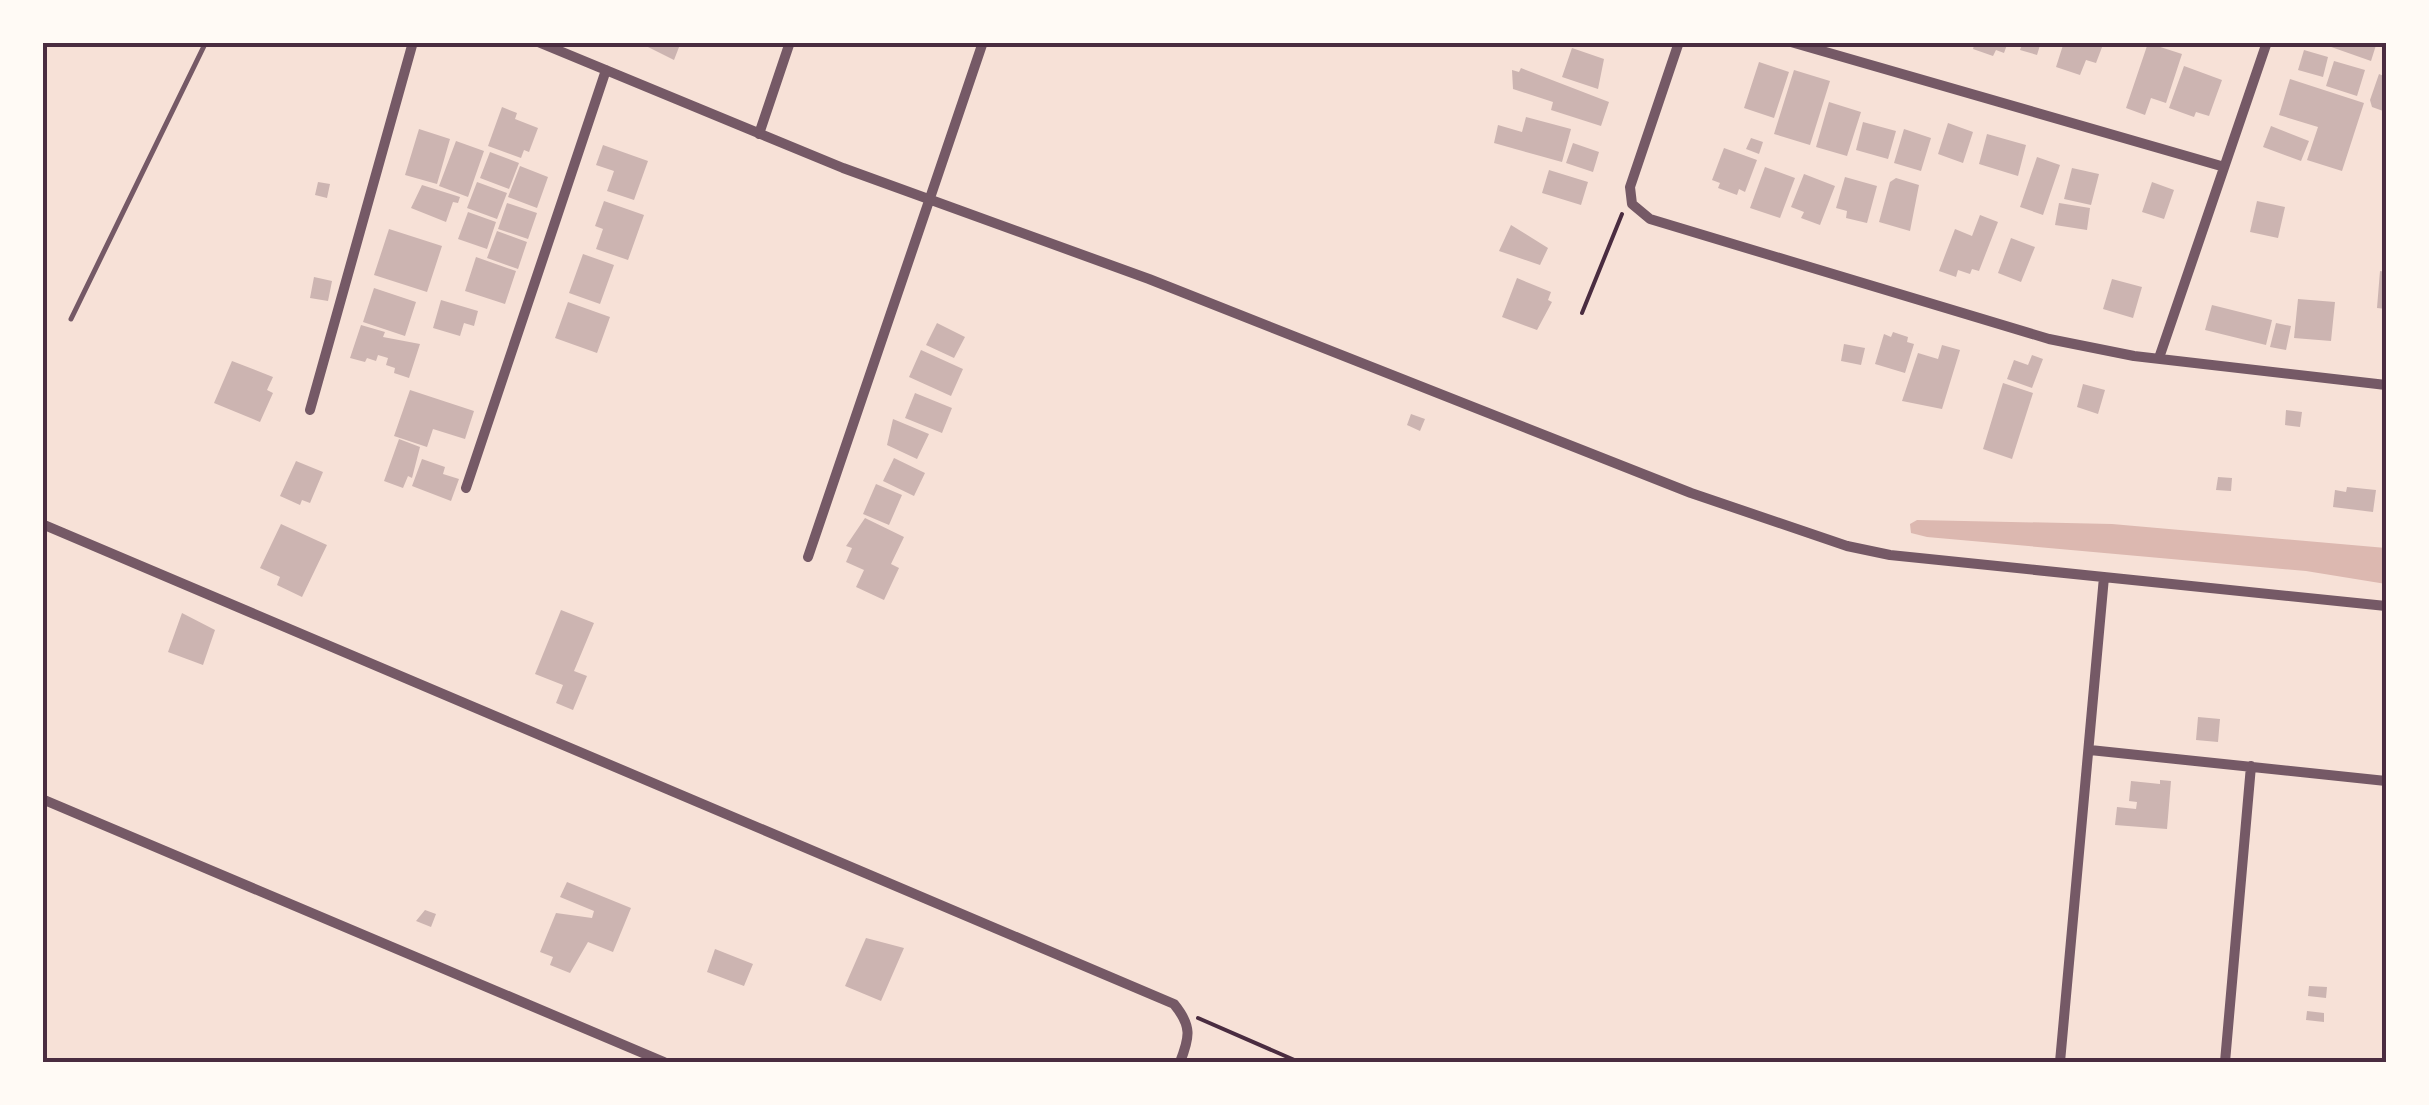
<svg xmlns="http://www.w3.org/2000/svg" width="2429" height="1105" viewBox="0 0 2429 1105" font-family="'Asap Condensed',sans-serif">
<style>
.water{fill:#dcb8b0}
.building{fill:#ccb4b1}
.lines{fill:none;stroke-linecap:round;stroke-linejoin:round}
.path{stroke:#4a2c40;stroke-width:4}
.service{stroke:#755966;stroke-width:5}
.minor{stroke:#755966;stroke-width:10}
.neatline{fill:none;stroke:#4a2c40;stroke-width:4}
</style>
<rect width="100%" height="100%" fill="#f7e1d7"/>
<path class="water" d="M1917,520L2112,524L2386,548V584L2306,571L1927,537L1911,533L1910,524Z"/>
<path class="building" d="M638,42H681L674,60Z
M1975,42H2008L2004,53L1996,50L1993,56L1973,49Z
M2023,42H2041L2037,55L2020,50Z
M2064,42H2104L2096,63L2086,60L2080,75L2056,67Z
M2317,42H2377L2371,61Z
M2148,43L2182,54L2166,103L2151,98L2145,115L2126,108Z
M1572,48L1604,59L1598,89L1562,77Z
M2304,50L2328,57L2323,77L2298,70Z
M2334,61L2365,70L2357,96L2326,86Z
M1759,62L1789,72L1774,118L1744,108Z
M2184,66L2222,80L2209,116L2196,112L2194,117L2169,108Z
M1521,68L1609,102L1601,126L1551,110L1553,102L1513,89L1512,70L1519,72Z
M1794,70L1830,81L1810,145L1774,134Z
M2379,74L2386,77V112L2372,107L2370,100Z
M2290,79L2364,103L2342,171L2307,160L2318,127L2279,115Z
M1829,102L1861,112L1847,156L1816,147Z
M502,107L517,113L515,119L538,128L529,152L524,150L521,158L488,146Z
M1526,117L1571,129L1562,162L1494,143L1498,125L1522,132Z
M1863,122L1896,131L1888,159L1856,150Z
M1948,123L1973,132L1963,163L1938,154Z
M2271,126L2309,141L2301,161L2263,147Z
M419,129L450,139L437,184L405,175Z
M1904,129L1931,138L1921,171L1894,163Z
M1987,134L2026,145L2018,176L1979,164Z
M1751,138L1763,142L1759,154L1746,149Z
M456,141L484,151L468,197L439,186Z
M1573,143L1599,152L1593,172L1566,163Z
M603,145L648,161L634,200L607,191L614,171L596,165Z
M1724,148L1757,160L1745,192L1739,189L1737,195L1718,188L1720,183L1712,180Z
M490,152L519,163L509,189L480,178Z
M2037,157L2060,165L2043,215L2020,207Z
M520,166L548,177L537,208L508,197Z
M1765,167L1795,178L1780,218L1750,208Z
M2072,168L2099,174L2091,205L2064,199Z
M1549,170L1588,182L1581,205L1542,193Z
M1804,174L1835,186L1820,225L1801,218L1804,212L1791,207Z
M1845,177L1877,186L1867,223L1846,218L1847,211L1836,208Z
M1896,178L1919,185L1910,231L1879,222L1890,182Z
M318,182L330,184L327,198L315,195Z
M477,182L507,193L497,219L467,208Z
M2152,182L2174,190L2164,219L2142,212Z
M422,185L460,197L458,203L453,202L446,222L411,208Z
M604,201L644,215L628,260L596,249L603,229L595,226Z
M2257,201L2285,207L2278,238L2250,232Z
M507,203L537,213L528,239L498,229Z
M2059,203L2090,208L2087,230L2055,225Z
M468,212L496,222L487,249L458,239Z
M1980,215L1998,222L1979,271L1972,269L1970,274L1958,270L1956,277L1939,271L1955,229L1972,236Z
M1511,225L1548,248L1540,265L1499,251Z
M389,229L442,246L427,292L374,275Z
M497,231L527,242L518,269L487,258Z
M2011,238L2035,247L2021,282L1998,273Z
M583,254L614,265L600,304L569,293Z
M476,257L516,271L505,304L465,291Z
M2380,271L2386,272V309L2377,308Z
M314,277L332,281L328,301L310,298Z
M1517,278L1551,292L1548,300L1552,302L1537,330L1502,317Z
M2112,279L2142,287L2133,318L2103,309Z
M374,288L416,302L405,336L363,322Z
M2298,299L2335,302L2331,341L2294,338Z
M441,300L478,311L474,326L464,323L460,336L433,328Z
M568,302L610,317L597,353L555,338Z
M2212,305L2272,320L2266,345L2205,330Z
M937,323L965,337L954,358L926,345Z
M2276,323L2291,326L2286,350L2270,347Z
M361,325L385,332L383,337L420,344L409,378L394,373L395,368L386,365L388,358L378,355L376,361L367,358L365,362L350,358Z
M1893,332L1908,337L1907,342L1914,344L1905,373L1875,364L1884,334L1891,337Z
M1844,344L1865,348L1861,365L1841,361Z
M1942,345L1960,350L1942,409L1902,401L1918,353L1938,359Z
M921,350L963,369L951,396L909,377Z
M2032,355L2043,359L2032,388L2007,379L2014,360L2028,365Z
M232,361L273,377L267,390L273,393L260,422L214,403Z
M2003,383L2033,393L2012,459L1983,449Z
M2083,384L2105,390L2098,414L2077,407Z
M410,390L474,411L465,439L433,429L427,447L394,436Z
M915,393L952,408L942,433L905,418Z
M2286,410L2302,412L2300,427L2285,425Z
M1411,414L1425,419L1420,431L1407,425Z
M893,419L929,434L917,459L887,445Z
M399,439L420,447L412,478L408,476L403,488L384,481Z
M894,458L925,473L914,496L883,481Z
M422,459L445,467L443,474L459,479L451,501L412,486Z
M296,461L323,472L310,503L302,500L300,505L280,496Z
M2218,477L2232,478L2231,491L2216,490Z
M876,484L902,495L889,525L863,514Z
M2347,487L2376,490L2373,512L2333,507L2335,490L2346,492Z
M865,518L904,537L891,564L899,568L884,600L856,587L864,570L846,562L852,548L846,546Z
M281,524L327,545L302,597L277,585L280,577L260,568Z
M561,610L594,623L574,671L587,676L573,710L556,703L563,685L535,674Z
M182,613L215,630L203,665L168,652Z
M2198,717L2220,719L2218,742L2196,740Z
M2160,780L2171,781L2167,829L2115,825L2117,807L2136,809L2137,802L2129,801L2131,781L2160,784Z
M567,882L631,908L613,952L588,942L570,973L550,965L553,957L540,952L556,913L592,918L594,911L560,897Z
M425,910L436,914L431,927L416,921Z
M866,938L904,948L881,1001L845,986Z
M715,949L753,964L744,986L707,972Z
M2309,986L2327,987L2326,998L2308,996Z
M2307,1011L2324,1013V1022L2306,1020Z"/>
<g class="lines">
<path class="path" d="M1582,313L1622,214
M1198,1018L1299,1062"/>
<path class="service" d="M71,319L206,42"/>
<path class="minor" d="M538,42L843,168L1149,279L1691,493L1847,546L1890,555L2386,606
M1679,42L1630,187L1632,204L1650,219L2049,339L2134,356L2386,385
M1791,42L2221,166
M759,134L790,42
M2159,358L2267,42
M310,410L413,42
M466,488L606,70
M42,524L1174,1004C1192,1026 1190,1037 1180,1062
M808,557L983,42
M2090,750L2386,781
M42,799L664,1062
M2060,1062L2104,577
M2225,1062L2251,766"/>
</g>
<rect width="2429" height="1105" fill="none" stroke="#fffaf5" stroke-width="90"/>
<rect x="45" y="45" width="2339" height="1015" class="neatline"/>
</svg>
